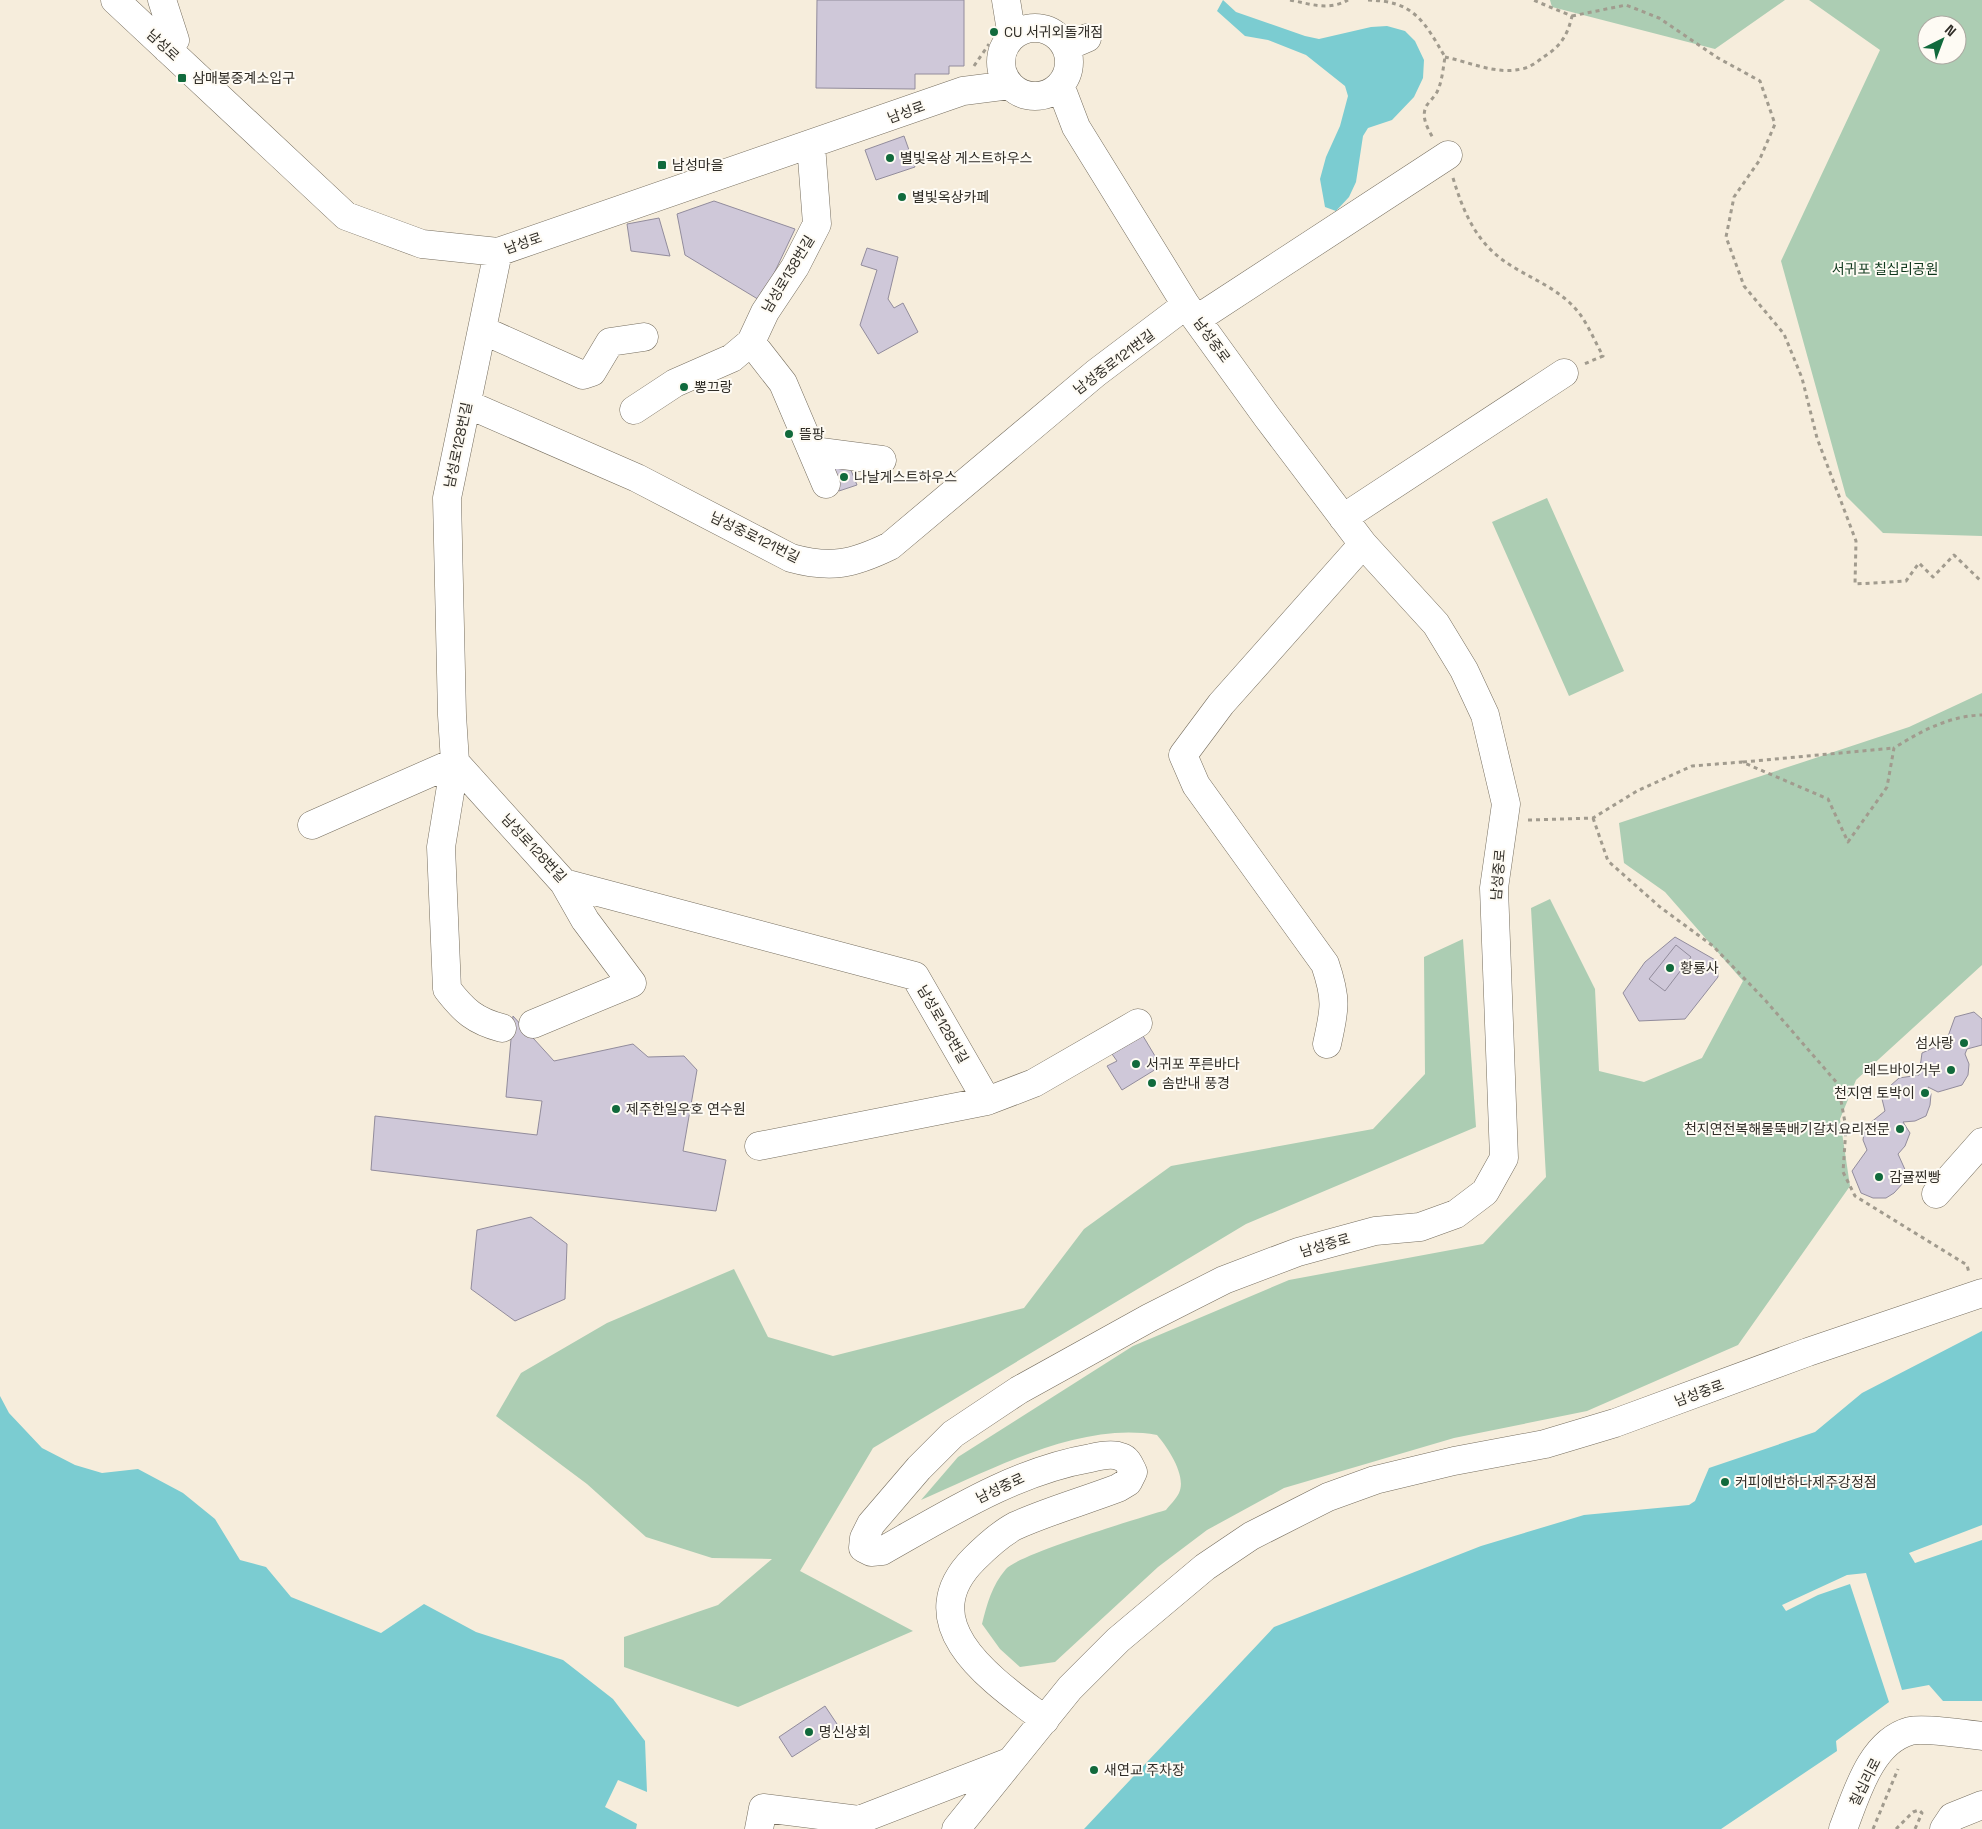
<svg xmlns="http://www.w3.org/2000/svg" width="1982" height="1829" viewBox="0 0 1982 1829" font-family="'Space Grotesk','Noto Sans KR',sans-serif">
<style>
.green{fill:#accdb3;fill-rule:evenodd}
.water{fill:#7bccd1}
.building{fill:#cfc8d9;stroke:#928c9c}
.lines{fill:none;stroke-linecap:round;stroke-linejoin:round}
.minor-casing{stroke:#766e5f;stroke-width:29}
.path{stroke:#a19b8e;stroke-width:3;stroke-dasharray:4 4;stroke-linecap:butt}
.minor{stroke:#fff;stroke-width:28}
.poi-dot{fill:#116a3c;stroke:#fefbf4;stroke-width:2}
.labels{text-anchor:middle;stroke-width:4;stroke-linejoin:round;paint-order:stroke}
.poi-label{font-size:14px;fill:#302d27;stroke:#fefbf4;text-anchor:start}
.street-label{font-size:14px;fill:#302d27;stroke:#fefbf4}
.park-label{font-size:14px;fill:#0e371c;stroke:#fefbf4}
</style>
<rect width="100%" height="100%" fill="#f6eddc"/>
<path class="green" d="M1550,0H1785L1715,49L1552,7Z
M1809,0H1982V536L1883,533L1846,496L1781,261L1880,50ZM1927,25H1957V55H1927Z
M1547,498L1624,671L1569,696L1492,522Z
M1982,693V965L1856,1080L1840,1119L1850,1186L1738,1345L1587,1411L1454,1438L1284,1488L1207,1530L1158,1567L1055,1662L1020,1667L1000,1649L982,1624C987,1604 992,1585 1006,1569C1019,1554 1140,1518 1166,1510C1170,1505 1176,1499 1179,1493C1187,1476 1168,1448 1157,1435C1080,1421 991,1470 921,1500L958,1457L1133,1346L1289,1280L1483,1244L1546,1177L1531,908L1550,899L1595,989L1599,1071L1644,1082L1702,1058L1743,981L1665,892L1624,863L1619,823L1909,727Z
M1463,939L1476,1127L1246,1224L873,1448L800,1571L913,1631L738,1707L624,1667V1637L718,1605L772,1559L712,1558L646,1537L587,1484L496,1416L521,1373L607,1323L734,1269L768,1337L833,1356L1024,1308L1084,1229L1171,1166L1373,1129L1425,1074L1424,957Z"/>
<path class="water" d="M1223,0L1236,12L1305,36L1319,39L1371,27L1387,26L1405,31L1415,41L1424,60L1423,78L1414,97L1392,120L1368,128L1363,136L1356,182L1349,197L1336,211L1325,207L1320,179L1326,157L1340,126L1348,96L1345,86L1306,55L1268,40L1245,36L1217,11Z
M1982,1331V1525L1909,1553L1915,1563L1982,1540V1701H1943L1929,1685L1902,1690L1866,1573L1847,1575L1782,1605L1786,1611L1818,1595L1850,1584L1889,1702L1836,1741L1837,1751L1721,1829H1084L1274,1627L1481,1546L1584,1515L1689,1505L1695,1501L1709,1468L1815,1432L1862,1393Z
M0,1396L9,1413L42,1448L75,1465L102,1473L138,1469L183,1493L215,1519L240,1560L266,1567L291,1597L381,1633L424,1604L476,1632L563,1660L613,1699L645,1741L647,1792L618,1780L605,1807L637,1824L636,1829H0Z"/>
<path class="building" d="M817,0H964V66H949V74H915V89L816,88Z
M904,136L915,167L876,180L865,150Z
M714,201L795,229L761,301L685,255L677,214Z
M659,218L670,256L631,251L627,224Z
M867,248L898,257L888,299L894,308L903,303L918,332L878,354L860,325L877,270L861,265Z
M848,463L857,485L839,491L831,469Z
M1675,937L1717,961L1718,977L1685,1019L1639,1021L1623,993L1645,962Z
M1676,945L1691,957L1665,991L1649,979Z
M1974,1012L1982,1019V1045L1967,1049L1965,1054L1969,1064L1968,1075L1962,1085L1938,1092L1928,1087L1931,1094L1930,1105L1926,1116L1915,1121L1903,1122L1910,1133L1905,1146L1898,1154L1907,1174L1904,1182L1894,1193L1886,1198H1873L1861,1193L1852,1171L1867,1150L1863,1140L1865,1127L1885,1111L1882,1099L1890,1086L1899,1078L1919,1075L1922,1053L1946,1042L1955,1017Z
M513,1016L554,1061L633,1044L648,1057L684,1056L697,1070L683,1151L726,1160L716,1211L371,1170L375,1116L537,1135L542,1101L506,1097Z
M1143,1036L1161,1066L1122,1090L1107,1066L1117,1061L1112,1054Z
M531,1217L567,1244L565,1299L515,1321L471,1289L477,1230Z
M825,1706L839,1727L792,1757L779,1737Z"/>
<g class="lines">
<g class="minor-casing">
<path id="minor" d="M115,0L346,216L422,244L498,252L963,91L1010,85
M162,0L175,40L167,49
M1006,0L1012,37
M1001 62a34 34 0 1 1 68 0a34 34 0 1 1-68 0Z
M1066,47L1087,38
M498,252L447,498L452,715L455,762L441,847L447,989C464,1011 475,1021 502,1028
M1197,319L1448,155
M482,330L583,375L592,372L610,342L644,337
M751,342L783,383L826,484
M467,404L637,478L791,558C831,569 853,564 890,546L1096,373L1186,305
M634,410L675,383L732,358L751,342L765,312L795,267L817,224L811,145
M813,451L882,460
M1343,518L1564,373
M455,762L564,883L915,976L987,1101L1034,1083L1138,1023
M312,825L455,762
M533,1024L632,983L585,920L564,883
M1327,1044C1335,1009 1337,999 1325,964L1196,785L1183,755L1221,704L1363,544
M759,1146L987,1101
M1936,1194L1982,1142
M1045,1720C995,1682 908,1625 974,1559C986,1547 1000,1534 1015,1526C1048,1511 1084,1501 1118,1488L1128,1482L1133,1472C1130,1466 1128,1459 1121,1457C1113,1453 1099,1456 1091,1458C1015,1471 948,1514 882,1551L871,1552L863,1548L864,1538L871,1524L919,1468L953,1434L1019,1390L1149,1318L1224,1280L1298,1252L1375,1231L1420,1227L1456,1214L1485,1192L1504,1158L1494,888L1506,804L1485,715L1464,670L1436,624L1363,544L1267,417L1186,305L1076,127L1060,85
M759,1829L763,1808L859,1820L1009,1762
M956,1829L1070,1688L1118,1640L1205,1567L1251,1536L1328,1497L1375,1480L1454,1461L1545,1444L1615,1423L1808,1352L1982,1293
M1843,1829C1856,1796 1870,1742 1910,1731C1922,1728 1968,1734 1982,1736
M1944,1829L1952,1817L1982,1805"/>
</g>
<path class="path" d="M1290,0C1311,4 1328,11 1348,0
M1368,0C1414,1 1424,21 1445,57C1443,69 1442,82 1437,92C1434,97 1430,101 1427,105C1420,116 1428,129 1433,138
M1572,16L1626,5L1659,18L1718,58L1760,81L1775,124L1759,161L1734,197L1726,237L1744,286L1784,334L1802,378L1817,438L1856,541L1855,584L1906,581L1919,563L1933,577L1954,555L1982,582
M1033,20L1052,29
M1445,57C1469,62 1497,75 1521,69C1530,68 1538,61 1545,56C1561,46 1568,34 1572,16L1533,0
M974,66L989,44
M1453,178C1463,211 1475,240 1504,261C1528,278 1560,288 1579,313C1589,326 1595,342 1603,356L1584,364
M1743,762L1894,748
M1593,818L1608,861L1660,907L1713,946L1766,1001L1838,1084L1846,1128L1843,1172L1855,1196L1967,1265L1969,1273
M1528,820L1593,818L1637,791L1692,766L1742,762L1828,799L1848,842L1887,787L1894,748C1921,731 1949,716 1982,715
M1873,1829L1898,1769
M1896,1829L1913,1812L1919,1810L1922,1813L1915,1829"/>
<use href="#minor" class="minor"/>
</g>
<g class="poi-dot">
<circle cx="994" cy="32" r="5"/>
<rect x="177" y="73" width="10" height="10" rx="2.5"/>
<circle cx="890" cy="158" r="5"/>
<rect x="657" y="160" width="10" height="10" rx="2.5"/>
<circle cx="902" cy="197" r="5"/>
<circle cx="684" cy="387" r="5"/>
<circle cx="789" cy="434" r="5"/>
<circle cx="844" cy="477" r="5"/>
<circle cx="1670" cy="968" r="5"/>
<circle cx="1964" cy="1043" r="5"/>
<circle cx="1136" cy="1064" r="5"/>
<circle cx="1951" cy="1070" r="5"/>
<circle cx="1152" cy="1083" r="5"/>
<circle cx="1925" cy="1093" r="5"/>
<circle cx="616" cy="1109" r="5"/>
<circle cx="1900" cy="1129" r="5"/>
<circle cx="1879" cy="1177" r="5"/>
<circle cx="1725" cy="1482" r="5"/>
<circle cx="809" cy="1732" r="5"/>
<circle cx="1094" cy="1770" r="5"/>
</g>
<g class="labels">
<g class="poi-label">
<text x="1004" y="37">CU 서귀외돌개점</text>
<text x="192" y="83">삼매봉중계소입구</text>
<text x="900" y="163">별빛옥상 게스트하우스</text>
<text x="672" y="170">남성마을</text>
<text x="912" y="202">별빛옥상카페</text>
<text x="694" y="392">뽕끄랑</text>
<text x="799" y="439">뜰팡</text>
<text x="854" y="482">나날게스트하우스</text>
<text x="1680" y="973">황룡사</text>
<text x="1954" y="1048" text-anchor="end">섬사랑</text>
<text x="1146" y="1069">서귀포 푸른바다</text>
<text x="1941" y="1075" text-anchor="end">레드바이거부</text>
<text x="1162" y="1088">솜반내 풍경</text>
<text x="1915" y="1098" text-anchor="end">천지연 토박이</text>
<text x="626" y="1114">제주한일우호 연수원</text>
<text x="1890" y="1134" text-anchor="end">천지연전복해물뚝배기갈치요리전문</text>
<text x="1889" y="1182">감귤찐빵</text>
<text x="1735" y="1487">커피에반하다제주강정점</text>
<text x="819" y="1737">명신상회</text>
<text x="1104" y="1775">새연교 주차장</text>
</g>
<g class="street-label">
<text transform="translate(163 45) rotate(43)" y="5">남성로</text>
<text transform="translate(906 112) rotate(-20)" y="5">남성로</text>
<text transform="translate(523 243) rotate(-19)" y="5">남성로</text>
<text transform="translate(788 274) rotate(-59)" y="5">남성로138번길</text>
<text transform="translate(1212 340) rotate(54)" y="5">남성중로</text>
<text transform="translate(1114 362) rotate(-37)" y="5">남성중로121번길</text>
<text transform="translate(458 445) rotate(-78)" y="5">남성로128번길</text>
<text transform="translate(755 537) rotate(26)" y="5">남성중로121번길</text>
<text transform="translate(534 848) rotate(47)" y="5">남성로128번길</text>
<text transform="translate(1498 875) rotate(-85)" y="5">남성중로</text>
<text transform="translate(943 1024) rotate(60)" y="5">남성로128번길</text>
<text transform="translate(1325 1245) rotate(-16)" y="5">남성중로</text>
<text transform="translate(1699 1393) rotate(-20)" y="5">남성중로</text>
<text transform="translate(1000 1488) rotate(-25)" y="5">남성중로</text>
<text transform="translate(1865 1782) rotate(-63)" y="5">칠십리로</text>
</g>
<g class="park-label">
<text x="1885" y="274">서귀포 칠십리공원</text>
</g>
</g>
<g transform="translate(1942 40) rotate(42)"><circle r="24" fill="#fefbf4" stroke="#aca9a2"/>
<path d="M0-4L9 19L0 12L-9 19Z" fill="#116a3c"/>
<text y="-8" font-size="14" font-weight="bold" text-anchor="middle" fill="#302d27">N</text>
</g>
</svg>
